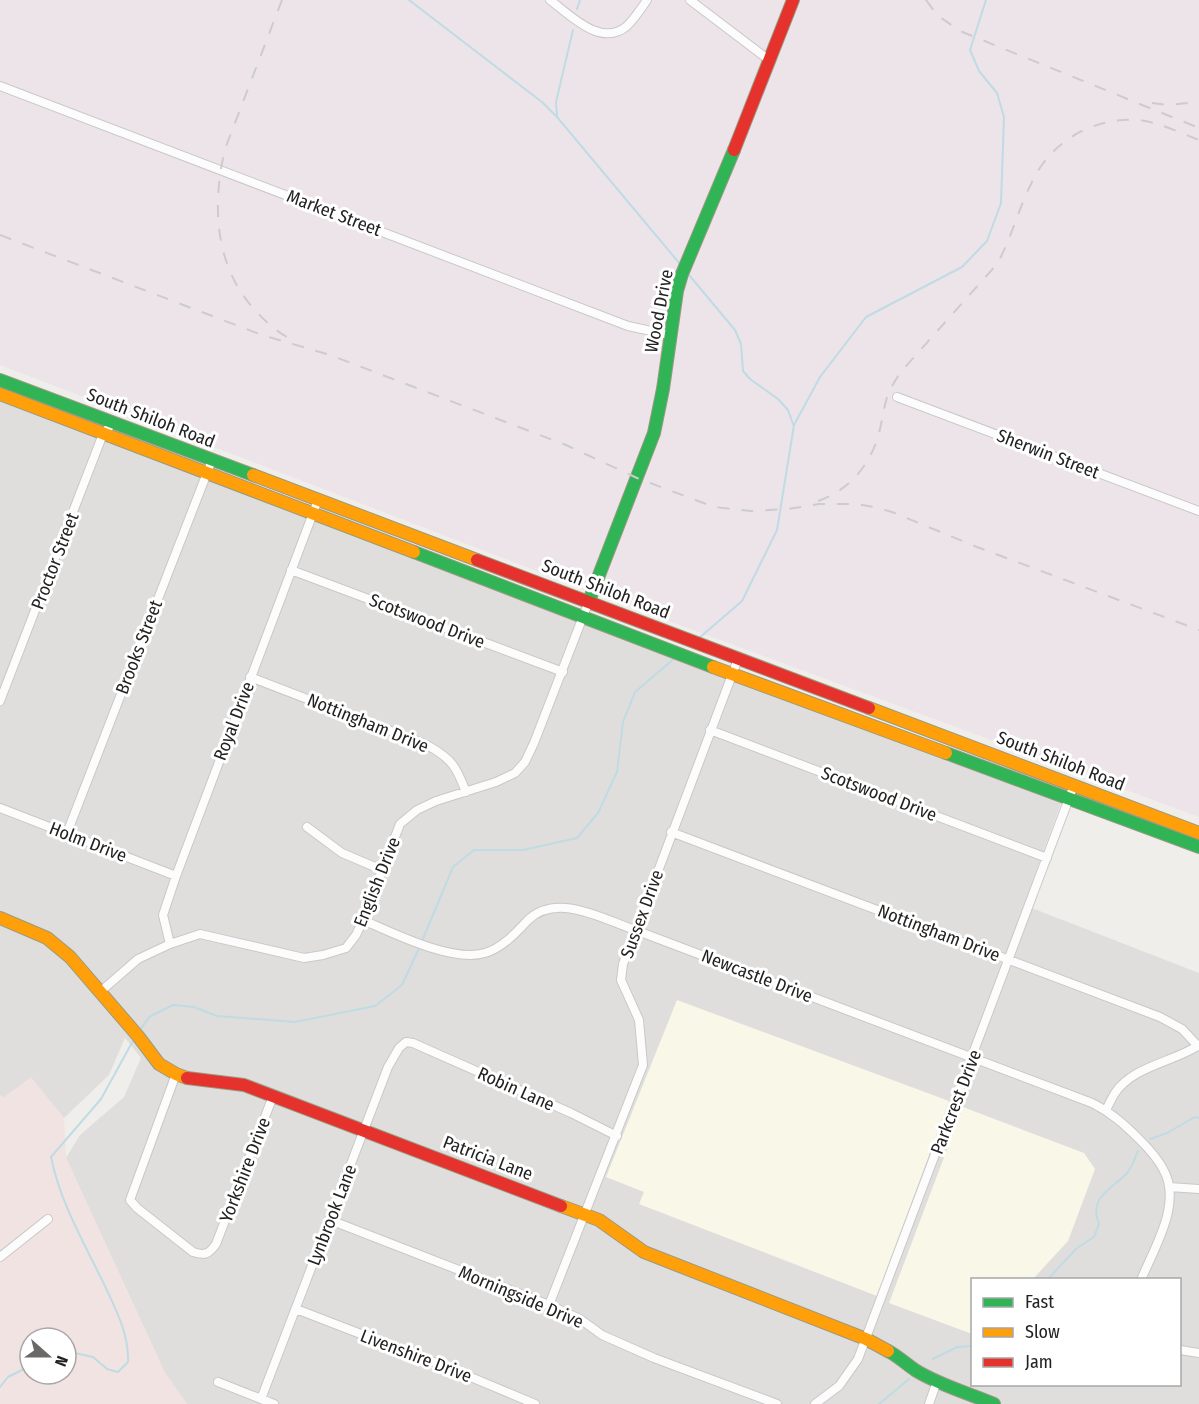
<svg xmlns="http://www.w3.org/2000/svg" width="1199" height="1404" viewBox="0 0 1199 1404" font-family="'Fira Sans Condensed',sans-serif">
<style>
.residential{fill:#dfdedc;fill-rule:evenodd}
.commercial{fill:#f1e3e1;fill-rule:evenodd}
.industrial{fill:#ede4e9}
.education{fill:#f8f7e8}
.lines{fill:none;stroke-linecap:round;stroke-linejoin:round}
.stream{stroke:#bfdbe3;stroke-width:2}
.street-casing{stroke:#c9c8c7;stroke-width:10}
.fast-casing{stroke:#999a82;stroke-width:14}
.slow-casing{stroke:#999a82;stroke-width:14}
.jam-casing{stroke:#999a82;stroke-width:14}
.street{stroke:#fdfcfc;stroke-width:8}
.fast{stroke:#30b455;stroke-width:12}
.slow{stroke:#ff9f0a;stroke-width:12}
.jam{stroke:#e5322d;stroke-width:12}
.rail{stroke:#ccc;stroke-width:2;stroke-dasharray:12 12;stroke-linecap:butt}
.labels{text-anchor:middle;stroke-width:6;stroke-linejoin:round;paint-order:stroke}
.street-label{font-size:18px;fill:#222;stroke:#fff}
</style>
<rect width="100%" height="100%" fill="#f0eeeb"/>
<path class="residential" d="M0,399L1061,803L1024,905L1199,973V1404H187L165,1373L66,1158L80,1135L124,1097L141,1058L125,1038L109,1075L64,1118L31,1078L3,1098L0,1095ZM972,1280H1180V1384H972Z"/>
<path class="commercial" d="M31,1077L64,1118L66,1158L165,1373L187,1404H0V1095L3,1098ZM30,1338H66V1374H30Z"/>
<path class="industrial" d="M0,0H1199V817L623,604L0,365Z"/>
<path class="education" d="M677,1000L949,1101L877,1296L639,1204L644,1192L606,1177Z
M963,1107L1084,1153L1095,1169L1068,1241L1033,1279L972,1280V1334L889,1303Z"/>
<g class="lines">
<path class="stream" d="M409,0L542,102L557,117L680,264
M577,9L580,0
M557,117L556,102L573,30
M689,275L735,330L741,344L743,371L750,379L778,399L788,410L793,424
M698,639L742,601L777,530L794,425L820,377L866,317L962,267L987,241L1001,203L1004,117L997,93L979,71L970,50L986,0
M422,941L453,867L474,850H523L577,838L598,813L617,772L623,722L635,692L676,657
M140,1030L149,1017L173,1005L194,1007L217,1016L295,1022L375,1006L402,985L420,946
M1150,1139L1167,1133L1195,1117L1199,1118
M1047,1280L1077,1248L1094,1237L1099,1224C1088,1197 1111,1190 1127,1173C1132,1167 1135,1158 1138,1151
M66,1351L93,1357L107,1369L118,1372L128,1362C129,1334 116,1310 104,1284C84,1243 60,1202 51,1157L101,1099L134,1039
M933,1359L957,1347L972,1346
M0,1387L8,1377L30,1366
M879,1404L909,1379"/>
<g class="street-casing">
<path id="street" d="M550,0C570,15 601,48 627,26C635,18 641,9 647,0
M690,0L769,60
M0,86L628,326L670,335
M897,397L1199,511
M291,570L563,672
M250,677L427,745C452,759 456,766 466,792
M0,701L103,434L113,423
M710,730L1047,858
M0,808L176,876
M307,827L342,853L382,870
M671,832L1160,1017L1182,1029L1198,1046
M67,833L212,460
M363,920C393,933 453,963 485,953C502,948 516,933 528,920C557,892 603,919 635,930L1092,1103C1112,1113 1125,1125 1140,1140C1148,1148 1158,1159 1163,1169C1183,1203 1154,1248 1141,1280
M170,944L163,915L176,876L318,500
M100,992L138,959L170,944L200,934L304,958L323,955L346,948L356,935L363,920L400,824L417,810L436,801L496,782L515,773L525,762L534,743L589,601
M176,1074L130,1200L137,1208L193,1252C205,1256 209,1254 216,1244L273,1096
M1106,1110C1109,1104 1112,1098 1115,1093C1133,1066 1174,1062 1199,1045
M1169,1187L1199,1189
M330,1220L549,1305L580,1319L602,1335L654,1358L777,1404
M0,1257L48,1219
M549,1305L643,1065L639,1020L621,980L623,964L738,659
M296,1309L454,1370L535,1404
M1180,1350L1199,1353
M218,1382L274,1404
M261,1399L388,1067L399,1048L406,1042L413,1043L571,1113L617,1136
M815,1404L839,1386L858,1359L1074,785
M929,1404L937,1381"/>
</g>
<g class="fast-casing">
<path id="fast" d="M0,380L253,475
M414,552L713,667
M589,601L654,433L663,389L677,291L682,274L734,150
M946,753L1199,847
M888,1351C898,1356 906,1364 915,1370C939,1385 968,1393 994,1404"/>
</g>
<g class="slow-casing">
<path id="slow" d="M0,394L414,552
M253,475L477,560
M713,667L946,753
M869,708L1199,833
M0,918L47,938L70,957L138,1036L159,1064L176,1074L187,1078
M561,1206L599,1220L644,1252L866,1339L888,1351"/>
</g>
<g class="jam-casing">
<path id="jam" d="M734,150L793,0
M477,560L869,708
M187,1078L244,1085L561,1206"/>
</g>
<use href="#street" class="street"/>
<use href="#fast" class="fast"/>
<use href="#slow" class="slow"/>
<use href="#jam" class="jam"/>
<path class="rail" d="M282,0L225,149C212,204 214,266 255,310C266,322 276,332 291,339
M926,0L937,15L960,31L1199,128
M1152,103L1167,105L1199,102
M0,235L262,335L330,355L566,445L637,478L714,507L751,511L788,509L819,504H856L874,507L892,512L977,547L1199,630
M818,501C847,491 867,469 877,440C882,425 883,409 888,394C891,387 896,380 899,374L997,264C1011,239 1018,210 1031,184C1050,142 1092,117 1138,120C1159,122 1180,133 1199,140"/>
</g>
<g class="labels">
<g class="street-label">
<text transform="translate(334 213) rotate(21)" y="6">Market Street</text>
<text transform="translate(659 311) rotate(-79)" y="6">Wood Drive</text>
<text transform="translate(151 418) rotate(21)" y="6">South Shiloh Road</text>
<text transform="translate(1048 454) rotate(21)" y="6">Sherwin Street</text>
<text transform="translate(55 561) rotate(-69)" y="6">Proctor Street</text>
<text transform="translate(606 589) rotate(21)" y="6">South Shiloh Road</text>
<text transform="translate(427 621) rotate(21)" y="6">Scotswood Drive</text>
<text transform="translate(139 647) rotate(-69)" y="6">Brooks Street</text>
<text transform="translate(234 721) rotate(-69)" y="6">Royal Drive</text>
<text transform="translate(368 723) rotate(22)" y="6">Nottingham Drive</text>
<text transform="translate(1061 761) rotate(21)" y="6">South Shiloh Road</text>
<text transform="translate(879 794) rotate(21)" y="6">Scotswood Drive</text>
<text transform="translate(88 842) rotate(21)" y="6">Holm Drive</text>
<text transform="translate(377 882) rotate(-68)" y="6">English Drive</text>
<text transform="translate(642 914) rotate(-70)" y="6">Sussex Drive</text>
<text transform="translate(939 933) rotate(21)" y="6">Nottingham Drive</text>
<text transform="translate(757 976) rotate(21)" y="6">Newcastle Drive</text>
<text transform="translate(516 1089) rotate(24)" y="6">Robin Lane</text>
<text transform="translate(956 1102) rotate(-69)" y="6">Parkcrest Drive</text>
<text transform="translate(488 1158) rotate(21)" y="6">Patricia Lane</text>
<text transform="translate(245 1170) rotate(-69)" y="6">Yorkshire Drive</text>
<text transform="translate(332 1215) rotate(-69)" y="6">Lynbrook Lane</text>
<text transform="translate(521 1297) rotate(23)" y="6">Morningside Drive</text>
<text transform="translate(416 1356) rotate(21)" y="6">Livenshire Drive</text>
</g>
</g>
<rect x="971" y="1278" width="210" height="108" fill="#ffffff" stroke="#a7a7a7" stroke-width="1.5"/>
<rect x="983" y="1298" width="30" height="9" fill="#30b455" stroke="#a7a7a7" stroke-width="1.5"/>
<text x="1025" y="1308" font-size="18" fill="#222222">Fast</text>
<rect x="983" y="1328" width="30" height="9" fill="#ff9f0a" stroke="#a7a7a7" stroke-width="1.5"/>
<text x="1025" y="1338" font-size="18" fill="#222222">Slow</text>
<rect x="983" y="1358" width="30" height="9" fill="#e5322d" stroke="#a7a7a7" stroke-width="1.5"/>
<text x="1025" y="1368" font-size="18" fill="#222222">Jam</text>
<g transform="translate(48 1356) rotate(111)"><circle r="28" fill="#ffffff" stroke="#a7a7a7" stroke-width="1.5"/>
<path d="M0-4.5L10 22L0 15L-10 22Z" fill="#6a6968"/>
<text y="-9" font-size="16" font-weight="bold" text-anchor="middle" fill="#222222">N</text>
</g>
</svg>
